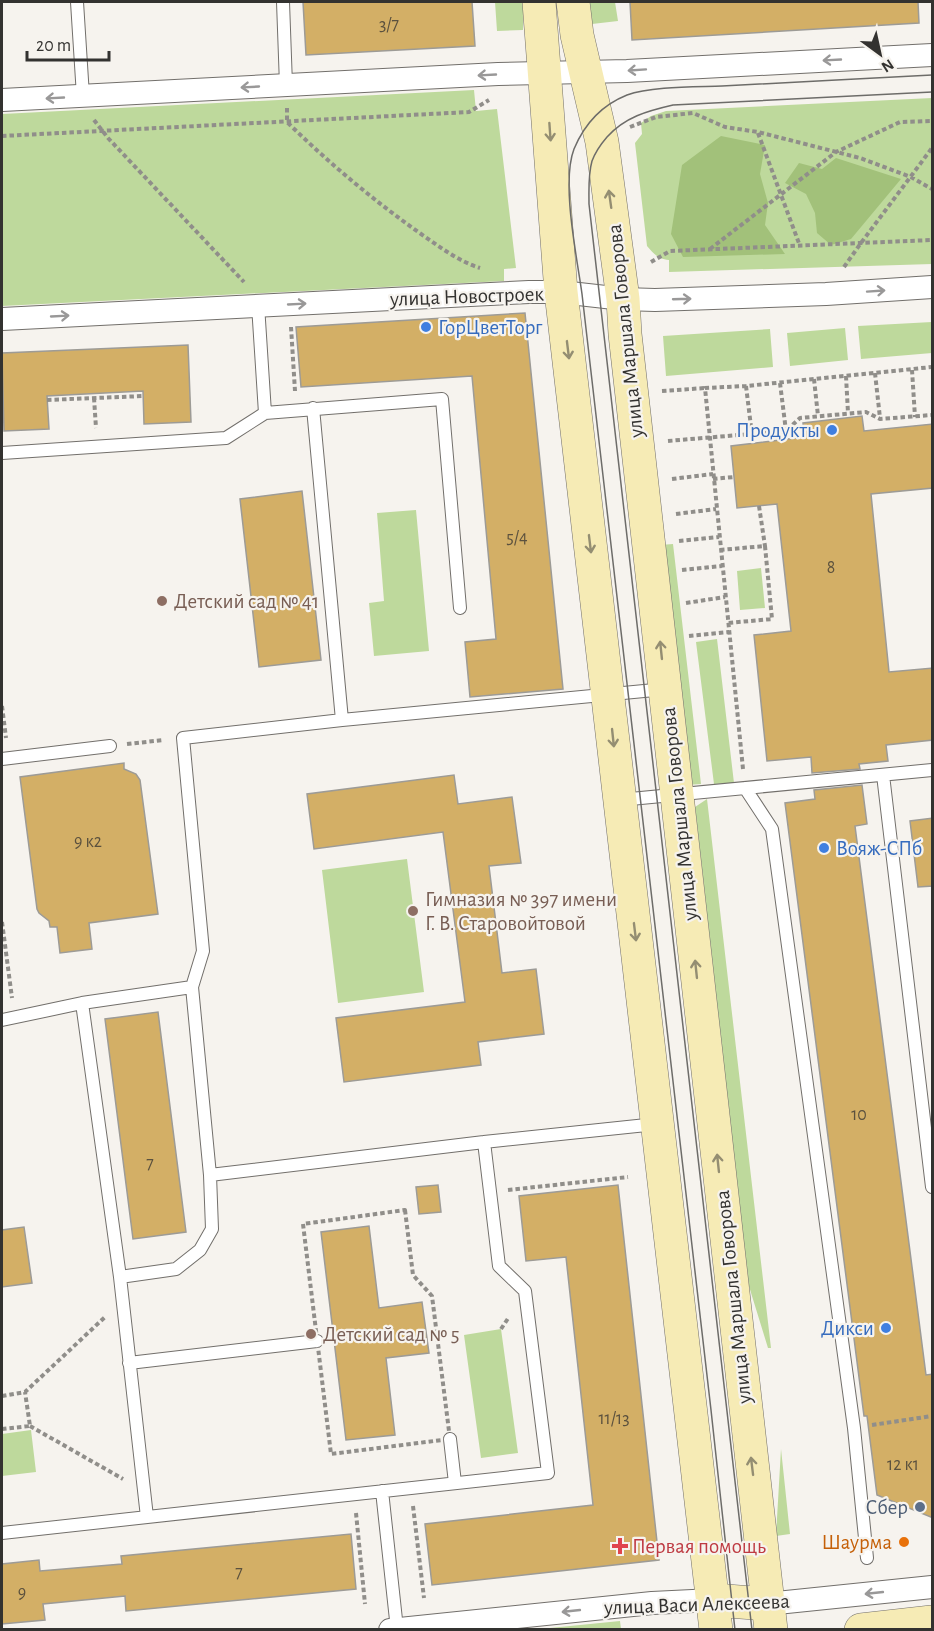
<svg xmlns="http://www.w3.org/2000/svg" width="934" height="1631" viewBox="0 0 934 1631" font-family="'Alegreya Sans',sans-serif">
<style>
.green{fill:#bed99c}
.forest{fill:#a2c17a}
.building{fill:#d3af66;stroke:#9d9b96;stroke-width:1.5}
.lines{fill:none;stroke-linecap:round;stroke-linejoin:round}
.lane-casing{stroke:#726f6b;stroke-width:14}
.street-casing{stroke:#726f6b;stroke-width:24}
.secondary-casing{stroke:#726f6b;stroke-width:34}
.path{stroke:#908e8a;stroke-width:4;stroke-dasharray:4.5 3;stroke-linecap:butt}
.lane{stroke:#fff;stroke-width:12}
.street{stroke:#fff;stroke-width:22}
.secondary{stroke:#f6ebb5;stroke-width:33}
.tram{stroke:#6d6c69;stroke-width:1.5}
.oneway{stroke:#999898}
.oneway2{stroke:#948e72}
.shop-dot{fill:#3f7fe0;stroke:#f6f3ee;stroke-width:2}
.education-dot{fill:#8d6e63;stroke:#f6f3ee;stroke-width:2}
.service-dot{fill:#5c6f8a;stroke:#f6f3ee;stroke-width:2}
.food-dot{fill:#e8710a;stroke:#f6f3ee;stroke-width:2}
.health-dot{fill:#e0444e;stroke:#f6f3ee;stroke-width:2}
.labels{text-anchor:middle;stroke-width:4.5;stroke-linejoin:round;paint-order:stroke}
.number-label{font-size:18px;fill:#5b513e}
.street-label{font-size:21px;fill:#333230;stroke:#f6f3ee}
.shop-label{font-size:21px;fill:#366cbe;stroke:#f6f3ee;text-anchor:start}
.education-label{font-size:21px;fill:#785e54;stroke:#f6f3ee;text-anchor:start}
.service-label{font-size:21px;fill:#4e5e75;stroke:#f6f3ee;text-anchor:end}
.food-label{font-size:21px;fill:#c56008;stroke:#f6f3ee;text-anchor:end}
.health-label{font-size:21px;fill:#be3a42;stroke:#f6f3ee;text-anchor:start}
</style>
<rect width="100%" height="100%" fill="#f6f3ee"/>
<path class="green" d="M495,2H524L523,30L497,31Z
M589,2H615L618,21L592,24Z
M474,90L476,111L497,109L516,268L504,269V281L2,306V114Z
M932,98V264L669,272V260C658,259 654,254 647,246L635,143L642,134L641,123L651,116L666,111Z
M932,322V353L861,359L858,326Z
M845,328L848,360L790,366L787,333Z
M770,329L773,367L666,376L663,336Z
M416,510L429,651L374,656L369,603L384,601L377,513Z
M673,544L701,784L687,785L660,545Z
M761,568L765,608L740,610L737,571Z
M717,639L734,783L714,784L696,642Z
M707,799L771,1348H768L748,1283L695,807Z
M407,859L424,992L338,1003L322,870Z
M501,1329L518,1453L481,1458L464,1335Z
M31,1430L36,1472L2,1476V1434Z
M781,1449L790,1534L776,1536Z
M620,1621L621,1629H540Z"/>
<path class="forest" d="M721,136L765,145L760,174L768,203L765,225L785,254L683,257L671,234L682,165Z
M836,158L901,179L851,239L831,245L817,233L815,213L806,194L785,183L799,163L822,169Z"/>
<path class="building" d="M303,2H472L475,46L306,55Z
M630,2H918L919,23L632,40Z
M525,313L563,689L470,697L465,642L496,639L472,376L301,387L296,327Z
M188,345L191,422L144,424L143,391L47,396L49,429L4,431L2,353Z
M862,416L864,431L933,424V488L871,494L889,672L933,668V740L886,745L888,761L859,764L860,769L812,773L811,757L767,761L754,635L791,631L777,504L737,508L731,446L804,437L803,423Z
M302,491L321,660L259,667L240,499Z
M124,763V769L136,774L140,780L158,914L89,923L92,949L60,953L57,927H50L49,921L39,913L37,909L20,777Z
M454,775L458,804L512,797L521,863L489,866L502,973L536,969L544,1034L478,1042L481,1065L344,1082L336,1018L465,1002L443,832L314,849L307,794Z
M862,785L867,824L855,826L926,1375L933,1374V1518L877,1495L867,1416H864L785,803L815,799L814,790Z
M933,818V886L918,887L910,821Z
M158,1012L186,1232L133,1239L105,1019Z
M438,1185L441,1212L419,1214L416,1187Z
M618,1185L659,1560L432,1585L425,1524L593,1505L566,1257L526,1261L519,1196Z
M369,1226L379,1308L422,1302L429,1353L386,1358L395,1435L346,1440L321,1232Z
M24,1227L32,1283L2,1287V1230Z
M351,1534L356,1589L126,1611L125,1596L43,1604L45,1620L2,1624V1564L39,1560L40,1571L122,1564L121,1556Z"/>
<g class="lines">
<g class="lane-casing">
<path id="lane" d="M77,2L83,96
M283,2L286,85
M258,305L265,413
M313,408L342,720
M2,453L226,438L265,413L442,399L460,608
M2,759L110,746
M883,775L932,1187
M745,788L772,829L854,1428L867,1558
M620,800L932,770
M82,1003L120,1277L147,1517
M2,1020L82,1003L192,987
M210,1175L484,1142L656,1124
M120,1277L176,1269L200,1250L212,1229L210,1175L192,987L203,951L183,738L342,720L665,689
M129,1363L317,1341
M450,1439L455,1483
M382,1491L397,1629
M2,1533L548,1473L525,1291L499,1266L484,1142"/>
</g>
<g class="street-casing">
<path id="street" d="M2,100L498,74L627,71L932,55
M2,319L529,292H561L623,299L655,300L826,294L932,287
M767,1604L932,1587
M390,1630L652,1603L713,1600"/>
</g>
<g class="secondary-casing">
<path id="secondary" d="M539,2L561,292L716,1630
M573,2L577,35L602,142L623,299L625,334L771,1630
M713,1600L767,1604
M861,1630L932,1622"/>
</g>
<path class="path" d="M287,108V122C329,163 373,200 421,234C440,247 458,261 480,268
M94,120L108,138L244,282
M630,127L656,117L693,113L725,127L758,132L860,158L911,177L932,189
M758,133L800,246
M2,136L469,112L489,100
M710,249L836,152L900,122L932,121
M651,262L670,251L932,240
M844,267L861,243L932,148
M291,327L295,391
M912,370L915,417
M875,373L880,418
M846,376L848,413
M814,379L818,416
M780,383L786,431
M746,386L753,443
M662,391L705,388
M94,398L96,428
M47,400L143,396
M668,441L786,431L800,418L866,412L880,419L932,415
M672,479L713,474
M713,479L734,477
M759,506L765,546
M676,514L716,509
M679,541L719,537
M720,550L765,546L772,619L728,623
M682,570L722,566
M686,603L725,597
M689,636L729,632
M2,706L6,738
M127,744L164,740
M743,769L705,388L746,386L932,367
M2,922L12,998
M508,1190L628,1177
M405,1210L413,1275L432,1296L450,1439L331,1454L303,1224Z
M501,1329L509,1317
M2,1396L25,1392L105,1317
M872,1425L932,1416
M30,1426L123,1479
M2,1429L30,1426L25,1392
M413,1506L424,1598
M356,1513L365,1604"/>
<use href="#lane" class="lane"/>
<use href="#street" class="street"/>
<use href="#secondary" class="secondary"/>
<path class="tram" d="M735,1630L711,1410L582,294C577,257 561,183 574,149C584,125 602,105 627,95C651,86 696,87 722,86C792,82 862,79 932,75
M752,1630L589,204C589,189 588,175 592,161C595,153 601,144 607,137C625,117 647,111 673,105L932,92"/>
</g>
<defs><path id="oneway-shaft" d="M-6 0H5M1.5-3L5.5 0L1.5 3" fill="none" stroke-width="1.6" stroke-linecap="round" stroke-linejoin="round" transform="scale(1.5)"/></defs>
<g class="oneway">
<use href="#oneway-shaft" transform="translate(832 60) rotate(177)"/>
<use href="#oneway-shaft" transform="translate(637 70) rotate(176)"/>
<use href="#oneway-shaft" transform="translate(487 75) rotate(177)"/>
<use href="#oneway-shaft" transform="translate(250 87) rotate(177)"/>
<use href="#oneway-shaft" transform="translate(55 98) rotate(177)"/>
<use href="#oneway-shaft" transform="translate(876 291) rotate(-4)"/>
<use href="#oneway-shaft" transform="translate(682 299) rotate(-2)"/>
<use href="#oneway-shaft" transform="translate(297 304) rotate(-3)"/>
<use href="#oneway-shaft" transform="translate(60 316) rotate(-3)"/>
<use href="#oneway-shaft" transform="translate(874 1593) rotate(174)"/>
<use href="#oneway-shaft" transform="translate(571 1611) rotate(174)"/>
</g>
<g class="oneway2">
<use href="#oneway-shaft" transform="translate(550 132) rotate(86)"/>
<use href="#oneway-shaft" transform="translate(610 199) rotate(-98)"/>
<use href="#oneway-shaft" transform="translate(568 350) rotate(83)"/>
<use href="#oneway-shaft" transform="translate(590 544) rotate(83)"/>
<use href="#oneway-shaft" transform="translate(661 650) rotate(-96)"/>
<use href="#oneway-shaft" transform="translate(613 738) rotate(84)"/>
<use href="#oneway-shaft" transform="translate(635 932) rotate(83)"/>
<use href="#oneway-shaft" transform="translate(696 969) rotate(-96)"/>
<use href="#oneway-shaft" transform="translate(718 1163) rotate(-96)"/>
<use href="#oneway-shaft" transform="translate(752 1466) rotate(-97)"/>
</g>
<g class="shop-dot">
<circle cx="426" cy="327" r="6"/>
<circle cx="832" cy="430" r="6"/>
<circle cx="824" cy="848" r="6"/>
<circle cx="886" cy="1328" r="6"/>
</g>
<g class="education-dot">
<circle cx="162" cy="601" r="6"/>
<circle cx="413" cy="911" r="6"/>
<circle cx="311" cy="1334" r="6"/>
</g>
<circle class="service-dot" cx="920" cy="1507" r="6"/>
<circle class="food-dot" cx="904" cy="1542" r="6"/>
<path class="health-dot" d="M617 1537h6v6h6v6h-6v6h-6v-6h-6v-6h6z"/>
<g class="labels">
<g class="number-label">
<text x="389" y="30">3/7</text>
<text x="517" y="543">5/4</text>
<text x="831" y="573">8</text>
<text x="88" y="847">9 к2</text>
<text x="859" y="1120">10</text>
<text x="150" y="1169">7</text>
<text x="614" y="1424">11/13</text>
<text x="903" y="1470">12 к1</text>
<text x="239" y="1578">7</text>
<text x="22" y="1598">9</text>
</g>
<g class="street-label">
<text transform="translate(467 296) rotate(-2)" y="7">улица Новостроек</text>
<text transform="translate(625 331) rotate(-96)" y="7">улица Маршала Говорова</text>
<text transform="translate(679 814) rotate(-96)" y="7">улица Маршала Говорова</text>
<text transform="translate(733 1297) rotate(-96)" y="7">улица Маршала Говорова</text>
<text transform="translate(697 1604) rotate(-2)" y="7">улица Васи Алексеева</text>
</g>
<g class="shop-label">
<text x="438" y="334">ГорЦветТорг</text>
<text x="820" y="437" text-anchor="end">Продукты</text>
<text x="836" y="855">Вояж-СПб</text>
<text x="874" y="1335" text-anchor="end">Дикси</text>
</g>
<g class="education-label">
<text x="174" y="608">Детский сад № 41</text>
<text x="425" y="906">Гимназия № 397 имени<tspan x="425" dy="24">Г. В. Старовойтовой</tspan></text>
<text x="323" y="1341">Детский сад № 5</text>
</g>
<g class="service-label">
<text x="908" y="1514">Сбер</text>
</g>
<g class="food-label">
<text x="892" y="1549">Шаурма</text>
</g>
<g class="health-label">
<text x="632" y="1553">Первая помощь</text>
</g>
</g>
<rect width="934" height="1631" fill="none" stroke="#333230" stroke-width="6"/>
<g transform="translate(880 54) rotate(147)" stroke="#f6f3ee" stroke-width="4.5" paint-order="stroke">
<path d="M0-4.5L10 22L0 15L-10 22Z" fill="#333230"/>
<text y="-9" font-size="16" font-weight="bold" text-anchor="middle" fill="#333230">N</text>
</g>
<path d="M27 51v9h82v-9" fill="none" stroke="#333230" stroke-width="3"/>
<text x="36" y="51" font-size="18" fill="#333230" stroke="#f6f3ee" stroke-width="4.5" paint-order="stroke">20 m</text>
</svg>
